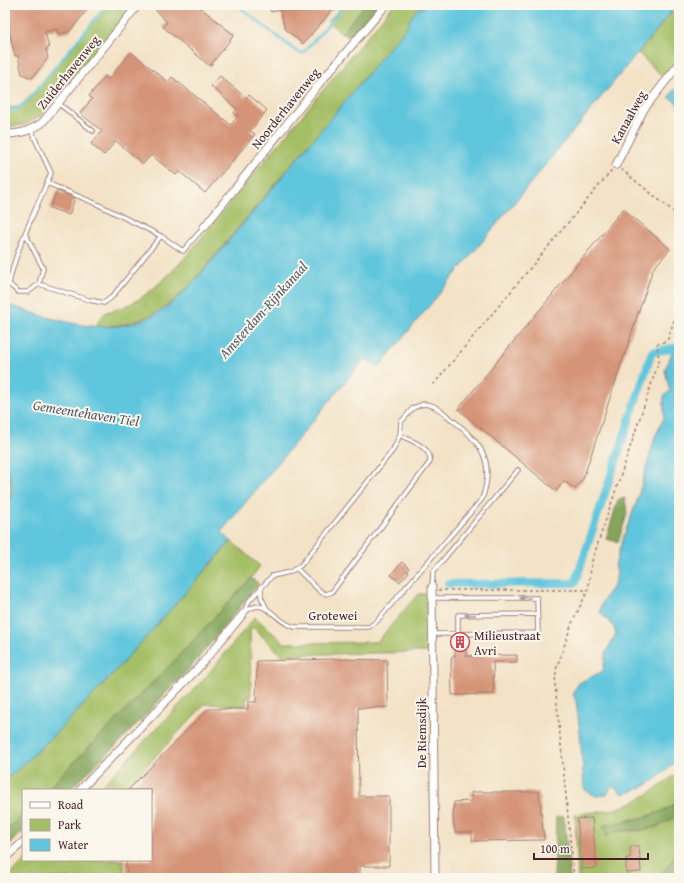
<svg xmlns="http://www.w3.org/2000/svg" width="684" height="883" viewBox="0 0 684 883" font-family="'Gentium Book Plus',serif">
<style>
.green{fill:#a5bf66;stroke:#786f48}
.forest{fill:#84a65b;stroke:#676243}
.water{fill:#60c6dd;stroke:#557284}
.lines{fill:none;stroke-linecap:round;stroke-linejoin:round}
.stream{stroke:#60c6dd;stroke-width:2.5}
.canal{stroke:#60c6dd;stroke-width:8}
.building{fill:#d59478}
.service-casing{stroke:#9e8078;stroke-width:5.5}
.minor-casing{stroke:#9e8078;stroke-width:9}
.path{stroke:#9e8078;stroke-width:1.5;stroke-dasharray:3 3;stroke-linecap:butt}
.service{stroke:#fff;stroke-width:3.5}
.minor{stroke:#fff;stroke-width:7}
.oneway{fill:#ae9aa0}
.labels{text-anchor:middle;stroke-width:4;stroke-linejoin:round;paint-order:stroke}
.street-label{font-size:13px;fill:#4a1f2b;stroke:#fbf7ec}
.poi-label{font-size:13px;fill:#4a1f2b;stroke:#fbf7ec;text-anchor:start}
.water-label{font-size:14px;font-style:italic;fill:#525969;stroke:#fbf7ec}
</style>
<rect width="100%" height="100%" fill="#fbf7ec"/>
<filter id="ink" filterUnits="userSpaceOnUse"><feTurbulence type="fractalNoise" baseFrequency=".025" numOctaves="2"/><feDisplacementMap in="SourceGraphic" scale="8" xChannelSelector="R" yChannelSelector="G"/><feConvolveMatrix kernelMatrix="1 2 1 2 8 2 1 2 1" color-interpolation-filters="sRGB"/></filter>
<filter id="wash" filterUnits="userSpaceOnUse"><feTurbulence type="fractalNoise" baseFrequency=".012" numOctaves="4" result="noise"/><feDisplacementMap in="SourceGraphic" scale="16" xChannelSelector="R" yChannelSelector="G"/><feGaussianBlur stdDeviation="0.9" result="paint"/><feColorMatrix in="noise" values="0 0 0 0 0 0 0 0 0 0 0 0 0 0 0 0 0 1.4 0 .05"/><feComposite in="paint" operator="in"/></filter>
<g filter="url(#wash)">
<rect width="100%" height="100%" fill="#f3e2c6"/>
<path class="green" d="M107,5H132L41,116L24,125L5,127V108L18,107L28,99Z
M343,5H365L342,33L328,22Z
M393,5H426L193,282C164,313 138,326 96,327L99,320L106,312C138,307 163,281 184,259Z
M677,5H679V58L663,77L638,53Z
M5,468C15,482 13,495 5,508Z
M231,541L260,566L251,578L178,657L47,790H23V814L5,831V781C87,708 158,623 231,541Z
M418,594H426L427,652L281,655L253,627L250,631L251,698H246V706L205,704L124,790H98L204,679L255,617L284,643L377,642Z
M673,776L679,780V802C651,820 633,817 603,826L610,834C622,829 633,832 645,830C658,828 668,821 679,815V850L659,878H578L575,814C585,813 596,812 606,811C629,807 656,791 673,776Z
M25,860H124V878H6Z"/>
<path class="forest" d="M365,5H380L354,36L349,37L342,33Z
M625,498L627,514L618,542L606,539L618,500Z
M251,578L259,584L190,668L117,745L69,790H47L178,657Z
M679,802V815C668,821 659,827 647,829C633,833 618,826 607,837L603,826C632,820 654,818 679,802Z
M23,814V832L5,849V831Z
M564,816L570,878H554L556,817Z
M679,850V867L671,878H659Z"/>
<path class="water" d="M426,5H677L378,368L365,358L221,532L231,541C158,623 87,708 5,781V508C13,495 15,482 5,468V304C60,321 119,345 171,304C188,290 202,272 217,255L409,24V20L418,8H423Z
M678,85L679,86V108L677,103L669,97Z
M679,347C679,362 669,367 679,382V758C663,775 646,789 622,794L618,789L611,786L607,795L596,796L585,790L584,787L580,732L576,701L573,693L579,683L603,671L606,652L616,634L614,627L600,612C601,594 623,584 615,566L622,540L636,504L655,437L664,418V396L670,391L665,370L674,348Z"/>
<g class="lines">
<path class="stream" d="M237,5L296,51L302,53L305,51L345,5
M5,109L16,110L26,102L107,5"/>
<path class="canal" d="M448,584L575,583L652,352L679,347"/>
</g>
<g id="blocks">
<path class="building" d="M5,5H91L69,32L58,34L57,29L45,32L49,48L46,49L48,58L32,78L22,74L18,56H15L5,13Z
M162,5H197L234,35L210,66L163,27L167,22L156,11Z
M269,5H336L303,44L285,29L280,10L271,12Z
M131,52L168,82L172,77L231,125L238,116L234,113L237,109L211,86L220,76L246,98L249,95L267,110L250,131L255,134L205,193L179,171L176,175L151,155L143,164L116,141L104,155L91,144L102,131L80,113L92,99L89,96L105,76L109,79Z
M57,191L75,198L69,215L50,208Z
M623,209L670,249L653,269L583,479L575,489L564,481L556,491L458,409Z
M402,562L409,568L407,571L409,572L400,582L391,575Z
M455,640H465L466,656L517,655V662H493L494,694L452,695L451,662L452,656H455Z
M334,659L387,660L388,707L358,708L359,796H389V866H360V878H127L126,860H151V790H128L208,709H248V702H256L257,661Z
M471,792H539L544,840L472,841V832H455L453,817L454,802L472,801Z
M592,818L597,868L582,869L577,819Z
M630,846H639L641,872L626,873V858H630Z"/>
</g>
</g>
<g filter="url(#ink)">
<use href="#blocks" fill-opacity="0" stroke="#9e8078" stroke-width="1"/>
<g class="lines">
<g class="service-casing">
<path id="service" d="M58,103L93,131
M47,183L97,204L161,236
M26,235L43,268L39,284L28,292H18L9,284C16,247 37,208 51,173L31,130
M39,284L89,300L104,303L112,297L161,236L183,251L204,227
M423,404C435,404 441,411 450,418C480,442 496,459 482,499L377,621L369,627H295C275,624 266,592 243,614L249,601L272,576L290,572L301,565L393,450L400,435L401,422L413,408Z
M296,568L321,592L326,594L332,592L430,462C432,447 411,441 400,435
M261,587V597L267,609
M432,587L433,572L518,470
M432,598H537L538,633L433,634
M458,634V615L537,614"/>
</g>
<g class="minor-casing">
<path id="minor" d="M5,134C20,134 30,131 42,123L138,5
M616,165L644,109L679,64
M204,227L318,85L386,5
M432,587L435,878
M80,790L200,666L243,614
M5,858L23,842"/>
</g>
<path class="path" d="M621,169L679,216
M433,385L612,170
M438,590H588
M574,878L555,684L556,670L572,623L588,590L592,561L659,361L657,344L664,342L668,339L679,305"/>
<use href="#service" class="service"/>
<use href="#minor" class="minor"/>
</g>
<defs><path id="oneway-solid" d="M-6-.8H1V-3.2L6.5 0L1 3.2V.8H-6Z"/></defs>
<g class="oneway">
<use href="#oneway-solid" transform="translate(525 598) rotate(180)"/>
<use href="#oneway-solid" transform="translate(470 615) rotate(179)"/>
</g>
</g>
<defs>
<g id="building-ring" transform="scale(1)"><circle r="9.5" fill="#fbf7ec" stroke="#d1495b" stroke-width="1.5"/><path d="M-4-6H4V6H1V3H-1V6H-4ZM-2.5-4.3h1.7v1.8h-1.7ZM.8-4.3h1.7v1.8H.8ZM-2.5-1h1.7V.8h-1.7ZM.8-1h1.7V.8H.8Z" fill="#d1495b"/></g>
</defs>
<g fill-rule="evenodd">
<use href="#building-ring" x="460" y="642"/>
</g>
<g class="labels">
<g class="street-label">
<text transform="translate(68 72) rotate(-51)" y="5">Zuiderhavenweg</text>
<text transform="translate(285 108) rotate(-51)" y="5">Noorderhavenweg</text>
<text transform="translate(628 117) rotate(-61)" y="5">Kanaalweg</text>
<text x="333" y="620">Grotewei</text>
<text transform="translate(421 733) rotate(-90)" y="5">De Riemsdijk</text>
</g>
<g class="poi-label">
<text x="474" y="640">Milieustraat<tspan x="474" dy="15">Avri</tspan></text>
</g>
<g class="water-label">
<text transform="translate(263 310) rotate(-48)" y="5">Amsterdam-Rijnkanaal</text>
<text transform="translate(86 413) rotate(9)" y="5">Gemeentehaven Tiel</text>
</g>
</g>
<rect width="684" height="883" fill="none" stroke="#fbf7ec" stroke-width="20"/>
<rect x="22" y="789" width="130" height="72" fill="#fbf7ec" stroke="#b4a19f"/>
<rect x="30" y="802" width="20" height="6" fill="#ffffff" stroke="#b4a19f"/>
<text x="58" y="809" font-size="12" fill="#4a1f2b">Road</text>
<rect x="30" y="819" width="20" height="12" fill="#a5bf66" stroke="#b4a19f"/>
<text x="58" y="829" font-size="12" fill="#4a1f2b">Park</text>
<rect x="30" y="839" width="20" height="12" fill="#60c6dd" stroke="#b4a19f"/>
<text x="58" y="849" font-size="12" fill="#4a1f2b">Water</text>
<path d="M534 853v6h114v-6" fill="none" stroke="#4a1f2b" stroke-width="2"/>
<text x="540" y="853" font-size="12" fill="#4a1f2b" stroke="#fbf7ec" stroke-width="3" paint-order="stroke">100 m</text>
</svg>
